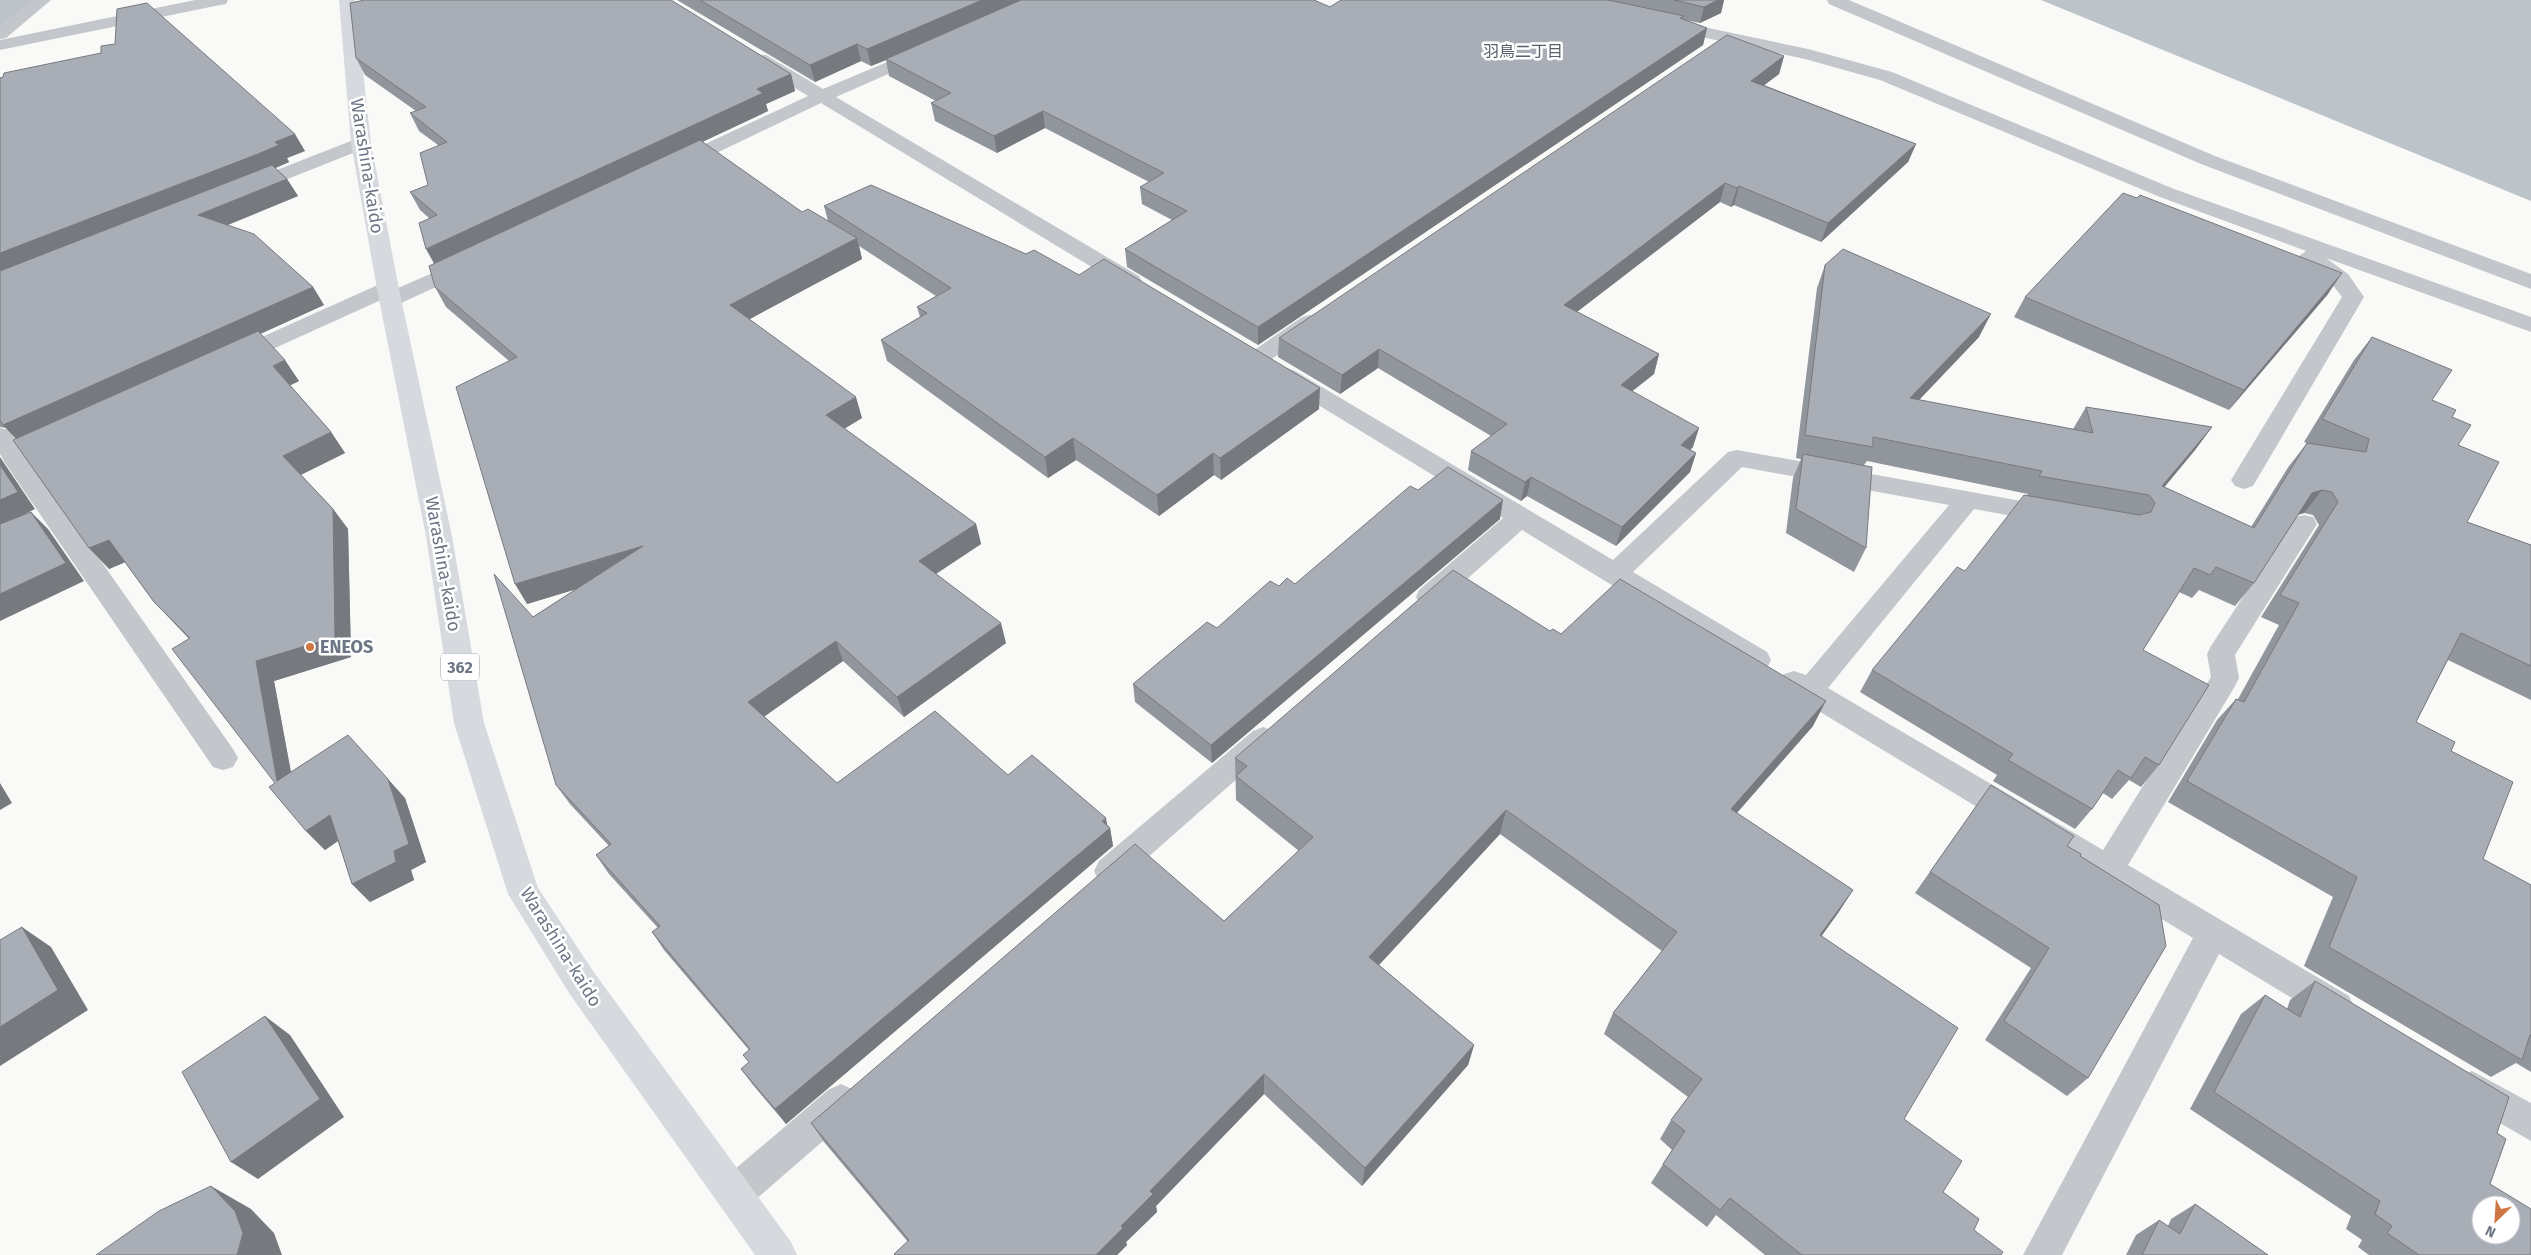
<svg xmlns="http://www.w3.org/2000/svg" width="2531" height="1255" viewBox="0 0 2531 1255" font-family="'Fira Sans','Noto Sans JP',sans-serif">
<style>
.water{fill:#bcc3c9}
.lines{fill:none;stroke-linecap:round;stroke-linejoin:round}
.river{fill:#bcc3c9;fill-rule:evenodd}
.minor{fill:#c3c6ca;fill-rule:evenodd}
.trunk{fill:#d6d9dd;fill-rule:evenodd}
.wall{fill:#91969d}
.shaded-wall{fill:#767a7f}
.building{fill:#a9aeb6;stroke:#767a7f;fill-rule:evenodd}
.poi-dot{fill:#cf7742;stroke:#fff;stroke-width:2}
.labels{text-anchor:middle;stroke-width:5;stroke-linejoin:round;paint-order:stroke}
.far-neighbourhood-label{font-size:16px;fill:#59606b;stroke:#fff}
.shield{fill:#fff;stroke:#989faa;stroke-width:1}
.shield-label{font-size:16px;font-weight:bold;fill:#6c7685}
.street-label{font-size:18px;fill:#6c7685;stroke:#fff}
.poi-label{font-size:18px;font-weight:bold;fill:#6c7685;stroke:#fff;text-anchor:start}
</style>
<rect width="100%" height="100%" fill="#f9f9f8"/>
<path class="water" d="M2041,0H2531V201Z"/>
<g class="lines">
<path class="river" d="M0,0H40C27,19 22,19 0,25Z"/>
<path class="minor" d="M32,0H51L6,38L0,39V25Z
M195,0H228L226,4L220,5L0,50V40Z
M1827,0H1849L2215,156L2531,274V289L2201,164L1829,4Z
M1670,20L1808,49L1892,72L2174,189L2531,317V332L2326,258L2348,274L2364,297L2253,486L2244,489L2235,486L2231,480L2342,297L2332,284L2302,261L2299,256L2306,251L2160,197L1880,80L1805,59L1664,29L1661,25L1664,21Z
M923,47L929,48L932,52L929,56L836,97L1139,276L1142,281L1139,286L1131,288L1123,286L821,103L685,168H671L668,164L671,160L808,96L754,63L751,59L754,55H766L823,89Z
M361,137L368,139L371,143L368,147L255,192H241L238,188L241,184Z
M467,258L475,259L478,264L475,269L399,304L391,306L383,304L381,300L242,363L234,365L226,363L223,358L226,353L380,284L388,282L396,284L398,288Z
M1310,315L1318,317L1321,322L1318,327L1266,363L1258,365L1250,363L1247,358L1250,353L1302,317Z
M1287,368L1295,371L1613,560L1728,452L1737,450L2060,508L2064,514L2060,520L2051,523L1974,509L1828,688L2103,850L2211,677L2207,654L2211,646L2295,517L2304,515L2313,517L2317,524L2235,655L2239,678L2235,686L2128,865L2349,996L2354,1007L2349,1018L2337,1023L2325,1018L2219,954L2062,1255H2023L2193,938L1784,690L1780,682L1784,674L1794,671L1806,675L1949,505L1742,467L1633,572L1767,652L1771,660L1767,668L1757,671L1747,668L1522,530L1439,604L1429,607L1419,604L1416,597L1419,590L1503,518L1279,381L1275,376L1279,371Z
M0,428L9,430L19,445L56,430L65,432L68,438L65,444L30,460L233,749L238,758L233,767L223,770L213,767L5,463L0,454Z
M1263,727L1273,731L1278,739L1273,747L1121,881L1110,885L1099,881L1094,871L1099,861L1253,731Z
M2472,1071L2531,1103V1141L2460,1100L2454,1088L2460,1076Z
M841,1084L854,1090L859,1102L854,1114L747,1207L734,1213L721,1207L715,1194L721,1181L828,1090Z"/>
<path class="trunk" d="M339,0H355L371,143L399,289L452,536L484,723L538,888L593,971L791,1242L797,1255H755L569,993L508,894L454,723L426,536L377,289L351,143Z"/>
</g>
<path class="wall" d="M677,0H1314L1330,7L1341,0H1724L1721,13L1700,23L1685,20L1707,28L1703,45L1258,345L1127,267L1125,249L1172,220L1142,204L1140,187L1149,182L1045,128L997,153L935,121L931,103L936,101L889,76L886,60L871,66L861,61L815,82Z
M115,44L305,151L287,158L289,162L275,168L287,179L298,196L228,225L313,287L324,305L260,334L299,381L290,385L331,432L345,453L301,475L333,509L348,529L351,657L274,681L291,772L405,798L426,862L411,870L414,880L370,902L352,884L338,841L325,850L306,831L275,783L189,639L154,602L125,562L109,569L16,439L6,428L0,427V78L101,53Z
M1784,56L1779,74L1764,85L1916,144L1908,162L1821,242L1734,205L1731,207L1720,202L1577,312L1659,354L1654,374L1632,391L1693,447L1690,450L1696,453L1690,472L1616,546L1527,496L1521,501L1468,470L1471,451L1491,436L1378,368L1340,394L1278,357L1279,338Z
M356,58L791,74L795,91L766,104L768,111L702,142L802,212L828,221L824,206L1319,409L1221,480L1214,475L1159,516L1076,460L1048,478L887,361L881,340L920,317L917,307L936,296L859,246L862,259L749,319L862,418L844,429L976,524L981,544L936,574L1006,643L904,717L843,661L764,716L837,783L1008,775L1107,825L1110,828L1113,846L786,1124L753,1085L741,1069L749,1062V1050L664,950L652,932L658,928L609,874L596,855L609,846L570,804L556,785L533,617L576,589L527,604L509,361L446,307L435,287L434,264L429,218L420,210L410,192L428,185L438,145L419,131L410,113L416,111L365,75Z
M1825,265L1979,337L1919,400L2073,429L2086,407L2212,427L2195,450L2164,487L2251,527L2289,466L2307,443L2304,442L2354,360L2372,337L2432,400L2452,417L2458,445L2467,522L2531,545V700L2448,660L2416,722L2451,751L2483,859L2531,885V1072L2516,1063L2491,1077L2304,966L2333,897L2168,802L2217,720L2236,699H2238L2279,625L2261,617L2319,525L2313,515L2304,513L2298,515L2254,583L2235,606L2199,590L2192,598L2179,592L2143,650L2159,765L2141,787L2129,780L2112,799L2103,793L2092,809L2075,829L1993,781L1997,775L1860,692L1872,670L1965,571L2028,494L1867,461L1864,465L1866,548L1854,572L1786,533L1793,478L1801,459L1796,458L1817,288Z
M2328,294L2229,410L2014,317L2025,297Z
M1418,490L1500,519L1212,763L1135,702L1133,684L1279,586L1295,584Z
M1550,631L1561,634L1813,726L1737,813L1853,890L1838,913L1821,936L1904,1119L1943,1192L1974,1230L2001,1255H1765L1716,1215L1707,1227L1651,1183L1672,1150L1660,1139L1671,1120L1688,1097L1604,1034L1613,1013L1662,951L1500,834L1379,965L1474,1045L1468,1065L1362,1186L1264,1094L1156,1206L1157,1212L1126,1242L1127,1245L1117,1255H895L908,1242L824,1142L811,1123L1224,921L1299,851L1236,800L1235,758Z
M1991,785L2080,856L2088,1078L2067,1096L1985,1040L2031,968L1915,893Z
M2315,981L2497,1133L2490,1184L2531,1255H2369L2358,1247L2362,1240L2346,1229L2351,1216L2190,1109L2241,1014L2265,995L2287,1009L2290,1000Z
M2195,1204L2268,1255H2126L2136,1235L2159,1220L2168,1226L2171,1219Z"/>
<path class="shaded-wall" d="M982,0H1023L886,59V60L871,66L867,49Z
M1718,0H1724L1721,13L1700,23L1704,7Z
M1707,28L1703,45L1258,345V327Z
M857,44L861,61L815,82L810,65Z
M1784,56L1779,74L1746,99L1751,81Z
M791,74L795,91L766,104L768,111L436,267L426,249L757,89Z
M1043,111L1045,128L997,153L994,136Z
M295,134L305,151L287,158L289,162L269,171L0,276V253Z
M1916,144L1908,162L1821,242L1828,223Z
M287,179L298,196L210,232L198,215Z
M1725,183L1720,202L1561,324L1564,305Z
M1739,186L1734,205L1731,207L1737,188Z
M857,238L862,259L737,326L730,305Z
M2342,273L2328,294L2229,410L2244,390Z
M313,287L324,305L20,443L3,425Z
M1991,314L1979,337L1899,421L1910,398Z
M1379,349L1378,368L1340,394L1342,375Z
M1659,354L1654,374L1616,404L1621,385Z
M285,360L299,381L287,387L273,366Z
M1320,388L1319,409L1221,480L1220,458Z
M856,397L862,418L832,436L826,415Z
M2212,427L2195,450L2153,501L2162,486Z
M1699,428L1693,447L1675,464L1681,445Z
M331,432L345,453L298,476L283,456Z
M1073,438L1076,460L1048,478L1045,457Z
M1213,453L1214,475L1159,516L1157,495Z
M1696,453L1690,472L1616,546L1622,527Z
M0,457L35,509L0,527Z
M1531,477L1527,496L1521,501L1525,482Z
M2322,490L2304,513L2293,516L2312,493Z
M1503,500L1500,519L1212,763L1211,745Z
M333,509L348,529L351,657L274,681L296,800L277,781L256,661Z
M31,512L48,529L84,581L0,621V594Z
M976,524L981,544L925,581L919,561Z
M109,540L128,561L109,569L89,548Z
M643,546L653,566L527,604L515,584Z
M1001,623L1006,643L904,717L897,697Z
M836,641L843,661L758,721L748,702Z
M1826,701L1813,726L1719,833L1731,809Z
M388,779L405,798L426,862L411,870L414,880L370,902L352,884L394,851Z
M0,783L12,803L0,810Z
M1506,810L1500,834L1366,979L1369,957Z
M330,815L348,834L325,850L306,831Z
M1106,818L1108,830L1110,828L1113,846L786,1124L775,1109Z
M1853,890L1838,913L1806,958L1820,935Z
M22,927L51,947L88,1010L0,1066V1027Z
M265,1016L290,1035L344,1117L258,1179L231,1162Z
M1474,1045L1468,1065L1362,1186L1365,1168Z
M1264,1074V1094L1156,1206L1157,1212L1126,1242L1127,1245L1117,1255H1096L1121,1226L1150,1191Z
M211,1186L251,1209L274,1233L282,1255H237Z"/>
<path class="building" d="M365,0H671L791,74L757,89L763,93L426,249L419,223L437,215L410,192L428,185L420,153L447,142L410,113L426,107L356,58L350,3Z
M700,0H982L867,49L857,44L810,65Z
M1021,0H1314L1330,7L1341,0H1608L1684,16L1680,18L1707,28L1258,327L1125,249L1187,211L1140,187L1164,173L1043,111L994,136L931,103L951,93L886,59Z
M1674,0H1718L1704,7Z
M147,3L295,134L275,142L279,145L258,154L0,253V78L3,77L4,73L101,53V46L115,44L117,9Z
M1727,35L1784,56L1751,81L1916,144L1828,223L1739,186L1737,188L1725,183L1564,305L1659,354L1621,385L1699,428L1681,445L1696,453L1622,527L1531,477L1525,482L1471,451L1507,424L1379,349L1342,375L1279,338Z
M700,140L802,212L808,209L857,238L730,305L856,397L826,415L976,524L919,561L1001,623L897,697L836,641L748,702L837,783L935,711L1008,775L1032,755L1106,818L1102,821L1110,828L775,1109L741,1069L749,1062L743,1055L750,1049L652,932L660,926L596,855L611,844L556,785L494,574L533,617L643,546L515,584L456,387L517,357L435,287L429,266Z
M272,165L287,179L198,215L254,234L313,287L3,425L0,420V271Z
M871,185L1026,254L1034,250L1079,275L1104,259L1320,388L1220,458L1213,453L1157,495L1073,438L1045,457L881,340L927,313L917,307L951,288L824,206Z
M2123,193L2137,198L2140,195L2342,273L2244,390L2025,297Z
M1843,249L1991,314L1910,398L2093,433L2086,407L2212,427L2162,486L2254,528L2307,443L2366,452L2369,439L2322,419L2372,337L2452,370L2432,400L2456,410L2452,417L2471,425L2458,445L2499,462L2467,522L2531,545V666L2461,633L2416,722L2455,742L2451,751L2513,782L2483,859L2531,885V1036L2530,1035L2522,1060L2329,947L2357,877L2187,781L2236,699L2244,702L2299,603L2280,595L2338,502L2332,492L2322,490L2312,493L2254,583L2216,567L2210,575L2194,568L2143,650L2209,685L2159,765L2145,757L2131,778L2118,770L2092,809L2008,760L2013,754L1872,670L1957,567L1965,571L2024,495L2139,515L2151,512L2155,503L2149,495L2039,476L2042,471L1873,437V447L1805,435L1825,265Z
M258,331L285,360L273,366L331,432L283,456L333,509L335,637L256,661L277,781L348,735L388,779L409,844L394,851L396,862L352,884L330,815L306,831L269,787L275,783L172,649L190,638L154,602L109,540L89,548L13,440Z
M1803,454L1872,467L1866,548L1796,509Z
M0,465L18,492L0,500Z
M1448,467L1503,500L1211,745L1133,684L1207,622L1217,628L1270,581L1279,586L1287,578L1295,584L1410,486L1418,490Z
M31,512L66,563L0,594V524Z
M1453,570L1550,631L1553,629L1561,634L1620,579L1826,701L1731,809L1853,890L1820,935L1958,1028L1904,1119L1962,1161L1943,1192L1979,1219L1974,1230L2003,1252L2001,1255H1802L1730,1198L1720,1210L1663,1164L1685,1131L1671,1120L1702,1079L1613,1013L1677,932L1506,810L1369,957L1474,1045L1365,1168L1264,1074L1150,1191L1153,1194L1121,1226L1123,1228L1096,1255H895L894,1254L909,1240L811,1123L1135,844L1224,921L1313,837L1236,776L1247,766L1235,758Z
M1991,785L2074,836L2067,846L2081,854L2080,856L2159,905L2166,946L2088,1078L2004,1021L2049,948L1930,872Z
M22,927L58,990L0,1027V940Z
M2315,981L2509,1097L2497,1133L2506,1139L2490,1184L2531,1209V1255H2419L2387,1233L2392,1226L2375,1214L2380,1201L2214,1092L2265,995L2300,1017ZM2481,1205H2511V1235H2481Z
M265,1016L320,1099L231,1162L182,1072Z
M211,1186L235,1211L243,1233L237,1255H96L159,1211Z
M2195,1204L2268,1255H2142L2159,1220L2180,1234Z"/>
<circle class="poi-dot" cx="310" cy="647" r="5"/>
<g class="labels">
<g class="far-neighbourhood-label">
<text x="1523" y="57">羽鳥二丁目</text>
</g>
<rect class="shield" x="441" y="653.5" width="38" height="27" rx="4"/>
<g class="shield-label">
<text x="460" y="673">362</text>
</g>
<g class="street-label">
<text transform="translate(367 166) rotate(81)" y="6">Warashina-kaido</text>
<text transform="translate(443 564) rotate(80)" y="6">Warashina-kaido</text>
<text transform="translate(561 947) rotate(58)" y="6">Warashina-kaido</text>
</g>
<g class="poi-label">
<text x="320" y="653">ENEOS</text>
</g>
</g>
<g transform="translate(2496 1220) rotate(205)"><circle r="24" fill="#ffffff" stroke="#c4c8ce"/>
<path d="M0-4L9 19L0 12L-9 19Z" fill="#cf7742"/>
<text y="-8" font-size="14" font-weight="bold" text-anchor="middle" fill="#6c7685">N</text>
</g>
</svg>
